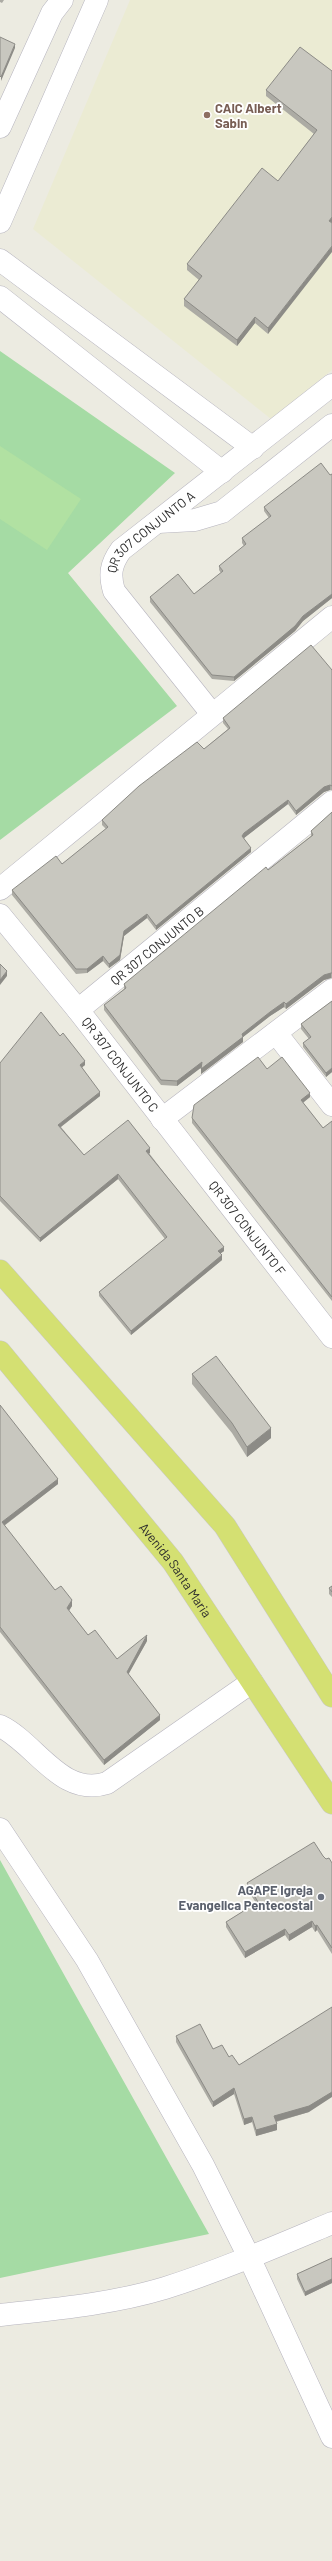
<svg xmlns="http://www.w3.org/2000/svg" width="332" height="2561" viewBox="0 0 332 2561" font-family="Barlow,sans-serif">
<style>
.education{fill:#ebebd3}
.green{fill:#a5dba4}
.pitch{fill:#b1e1a2}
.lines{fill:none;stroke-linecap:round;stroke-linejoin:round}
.minor-casing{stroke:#b6b4be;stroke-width:23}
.major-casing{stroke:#c8c8c8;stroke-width:23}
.minor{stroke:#fff;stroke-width:22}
.major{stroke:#d4e072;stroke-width:22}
.wall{fill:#acaba4}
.shaded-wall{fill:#8c8b86}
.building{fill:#c8c7bf;stroke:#8c8b86}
.education-dot{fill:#8d6e63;stroke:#fff;stroke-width:1.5}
.worship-dot{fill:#6b7280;stroke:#fff;stroke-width:1.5}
.labels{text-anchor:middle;stroke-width:3.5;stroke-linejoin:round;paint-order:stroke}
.education-label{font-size:13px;font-weight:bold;fill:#785e54;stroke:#fff;text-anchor:start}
.street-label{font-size:13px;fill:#2c2c2c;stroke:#fff}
.worship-label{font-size:13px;font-weight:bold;fill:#5b616d;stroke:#fff;text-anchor:end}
</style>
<rect width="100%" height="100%" fill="#ecebe1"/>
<path class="education" d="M130,0H332V370L271,419L33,229Z"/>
<path class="green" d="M0,351L175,473L68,573L177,706L0,840Z
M0,1860L209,2234L0,2278Z"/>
<path class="pitch" d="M0,446L81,499L47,550L0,519Z"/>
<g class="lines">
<g class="minor-casing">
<g id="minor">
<path d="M0,127L52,13L62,0"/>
<path d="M0,222L97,0"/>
<path d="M0,260L253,448"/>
<path d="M0,297L222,472"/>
<path d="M158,522L195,520L222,512L332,425"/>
<path id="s1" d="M212,714L114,591C109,574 111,564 121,550L332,385"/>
<path d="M0,889L332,617"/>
<path id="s2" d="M0,915L78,1010L332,1337"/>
<path id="s3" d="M78,1010L332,802"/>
<path d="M276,1033L332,1105"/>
<path d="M162,1119L332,990"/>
<path d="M0,1726C36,1743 61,1798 107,1783L252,1682"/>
<path d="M0,1829L87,1960L203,2165L249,2257L332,2437"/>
<path d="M0,2315C55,2309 112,2304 165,2288C222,2270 277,2246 332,2223"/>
</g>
</g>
<g class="major-casing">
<g id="major">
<path d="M0,1271L225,1526L332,1696"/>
<path id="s4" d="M0,1352L173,1562L332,1803"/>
</g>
</g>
<use href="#minor" class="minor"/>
<use href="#major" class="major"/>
</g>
<path class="wall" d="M0,0H4L2,3L0,2Z
M332,71L268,334L255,323L237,346L184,306V299L199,280L187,270V264L278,181L314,134L266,96V90Z
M332,474V598L303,621L295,631L234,681L212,679L150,602V597L194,594L221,573L219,570V566L244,546L242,543V538L269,518L264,511V507Z
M332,670V790H330L324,792L296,815L288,804L244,838L251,852L156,930L147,918L124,936L120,960L109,968L103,961L87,973L76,974L12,895V890L62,864L106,829L102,825V820L204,749L228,729L223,723V718Z
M332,812V978H331L324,980L286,1009L284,1007L270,1016L243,1037V1042L201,1074V1067L177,1086L161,1085L104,1010V1005L124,989V984L311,836V831Z
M332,1001V1072L326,1077L303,1047V1043L309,1039L301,1029V1024Z
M0,1063L85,1065L82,1067L100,1096L61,1127L84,1155L150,1153H149L224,1251L220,1254L222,1260L131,1335L99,1296V1292L165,1239L118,1179L40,1242L0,1201Z
M267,1069L310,1097L303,1103L323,1128L332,1121V1301L192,1123V1118Z
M192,1374L271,1438L247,1457L232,1433L192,1384Z
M0,1405L58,1484L4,1526L55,1590L72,1606L69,1611L88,1635L117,1659L147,1641L128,1674L160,1720L104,1765L0,1632Z
M332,1586V1597L329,1594V1588Z
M323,1856L326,1859L332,1863V1954L317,1930L315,1932L312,1927L289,1941L285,1935L245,1958L226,1927V1922L256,1903L247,1889V1883Z
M176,2036L213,2049L229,2057L239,2065L309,2112L276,2122L277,2130L256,2136L252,2122L244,2125L234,2094L213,2107L176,2042Z
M332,2258V2283L305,2296L297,2279V2274Z"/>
<path class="shaded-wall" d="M15,44V48L1,81V77Z
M332,217V223L329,221Z
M332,246V252L268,334V328Z
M255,317V323L237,346V340Z
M332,594V598L303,621L295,631L234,681V677L303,616Z
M330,785V790L324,792L296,815V811L324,787Z
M288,800V804L244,838L242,841V836L244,833Z
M251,848V852L156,930V926Z
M147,914V918L124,936L120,960L109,968V964L124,931Z
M103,956V961L87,973V969Z
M7,971V976L0,985V980Z
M331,973V978L324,980L286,1009V1004L324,975Z
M284,1002V1007L270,1016L243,1037V1042L201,1074V1069L242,1034L270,1012Z
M85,1061V1065L80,1069V1065Z
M202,1062V1067L177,1086V1081Z
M332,1068V1072L326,1077V1073Z
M100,1092V1096L58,1129V1125Z
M310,1093V1097L301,1104V1100Z
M150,1148V1153L146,1155V1151Z
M118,1174V1179L40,1242V1238Z
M224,1247V1251L218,1255V1251Z
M222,1255V1260L131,1335V1331Z
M271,1428V1438L247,1457V1447Z
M58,1479V1484L2,1527V1522Z
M72,1600V1606L67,1613V1608Z
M147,1635V1641L127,1677V1672Z
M160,1715V1720L104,1765V1760Z
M312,1921V1927L289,1941V1935Z
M317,1925V1930L315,1932V1926Z
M285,1929V1935L245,1958V1952Z
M234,2088V2094L213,2107V2102Z
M332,2092V2097L309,2112L274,2122V2116Z
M252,2117V2122L244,2125V2119Z
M277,2124V2130L256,2136V2130Z
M332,2279V2283L305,2296V2292Z"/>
<path class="building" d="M0,37L15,44L1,77L0,76Z
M300,47L332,71V217L329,221L332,223V246L268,328L255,317L237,340L184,299L202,276L187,264L262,168L278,181L317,130L266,90Z
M321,463L330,475L332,474V594L303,616L295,626L234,677L212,675L150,597L178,574L194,594L223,571L219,566L246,544L242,538L271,516L264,507Z
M311,645L332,670V786L330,785L324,787L296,811L288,800L244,833L242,836L251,848L156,926L147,914L124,931L120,955L109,964L103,956L87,969H76L12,890L56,856L62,864L108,827L102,820L139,786L197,742L204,749L230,728L223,718Z
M332,812V973H331L324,975L286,1004L284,1002L270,1012L242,1034L243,1037L201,1069L202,1062L177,1081L161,1080L104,1005L126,988L124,984L266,867L268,870L313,835L311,831Z
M0,964L7,971L0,980Z
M332,1001V1068L326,1073L303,1043L311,1037L301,1024Z
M41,1012L60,1036L63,1033L85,1061L80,1065L100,1092L58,1125L84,1155L128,1120L150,1148L146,1151L224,1247L218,1251L222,1255L131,1331L99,1292L167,1237L118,1174L40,1238L0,1196V1063Z
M258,1057L267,1069L282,1057L310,1093L301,1100L323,1128L332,1121V1297L192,1118L194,1105Z
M216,1356L271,1428L247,1447L232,1423L192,1374Z
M0,1405L58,1479L2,1522L55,1590L61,1586L72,1600L67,1608L88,1635L95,1630L117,1659L147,1635L127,1672L160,1715L104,1760L0,1627Z
M332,1586V1592L329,1588Z
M314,1842L323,1856L326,1859L329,1858L332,1863V1948L317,1925L315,1926L312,1921L289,1935L285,1929L245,1952L226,1922L258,1902L247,1883Z
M332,2007V2092L309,2106L274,2116L277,2124L256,2130L252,2117L244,2119L234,2088L213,2102L176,2036L200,2024L213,2049L222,2045L229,2057L232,2055L239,2065Z
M332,2258V2279L305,2292L297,2274Z"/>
<circle class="education-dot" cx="207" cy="115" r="4"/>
<circle class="worship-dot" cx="321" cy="1897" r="4"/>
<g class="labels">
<g class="education-label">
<text x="215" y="113">CAIC Albert<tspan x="215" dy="15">Sabin</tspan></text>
</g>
<g class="street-label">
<text dy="5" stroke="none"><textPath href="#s1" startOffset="234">QR 307 CONJUNTO A</textPath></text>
<text dy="5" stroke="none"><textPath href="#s3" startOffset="102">QR 307 CONJUNTO B</textPath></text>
<text dy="5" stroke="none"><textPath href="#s2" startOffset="192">QR 307 CONJUNTO C</textPath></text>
<text dy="5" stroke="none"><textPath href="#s2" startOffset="399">QR 307 CONJUNTO F</textPath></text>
<text dy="5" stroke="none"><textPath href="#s4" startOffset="280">Avenida Santa Maria</textPath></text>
</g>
<g class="worship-label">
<text x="313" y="1895">AGAPE Igreja<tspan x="313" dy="15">Evangelica Pentecostal</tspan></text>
</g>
</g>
</svg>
